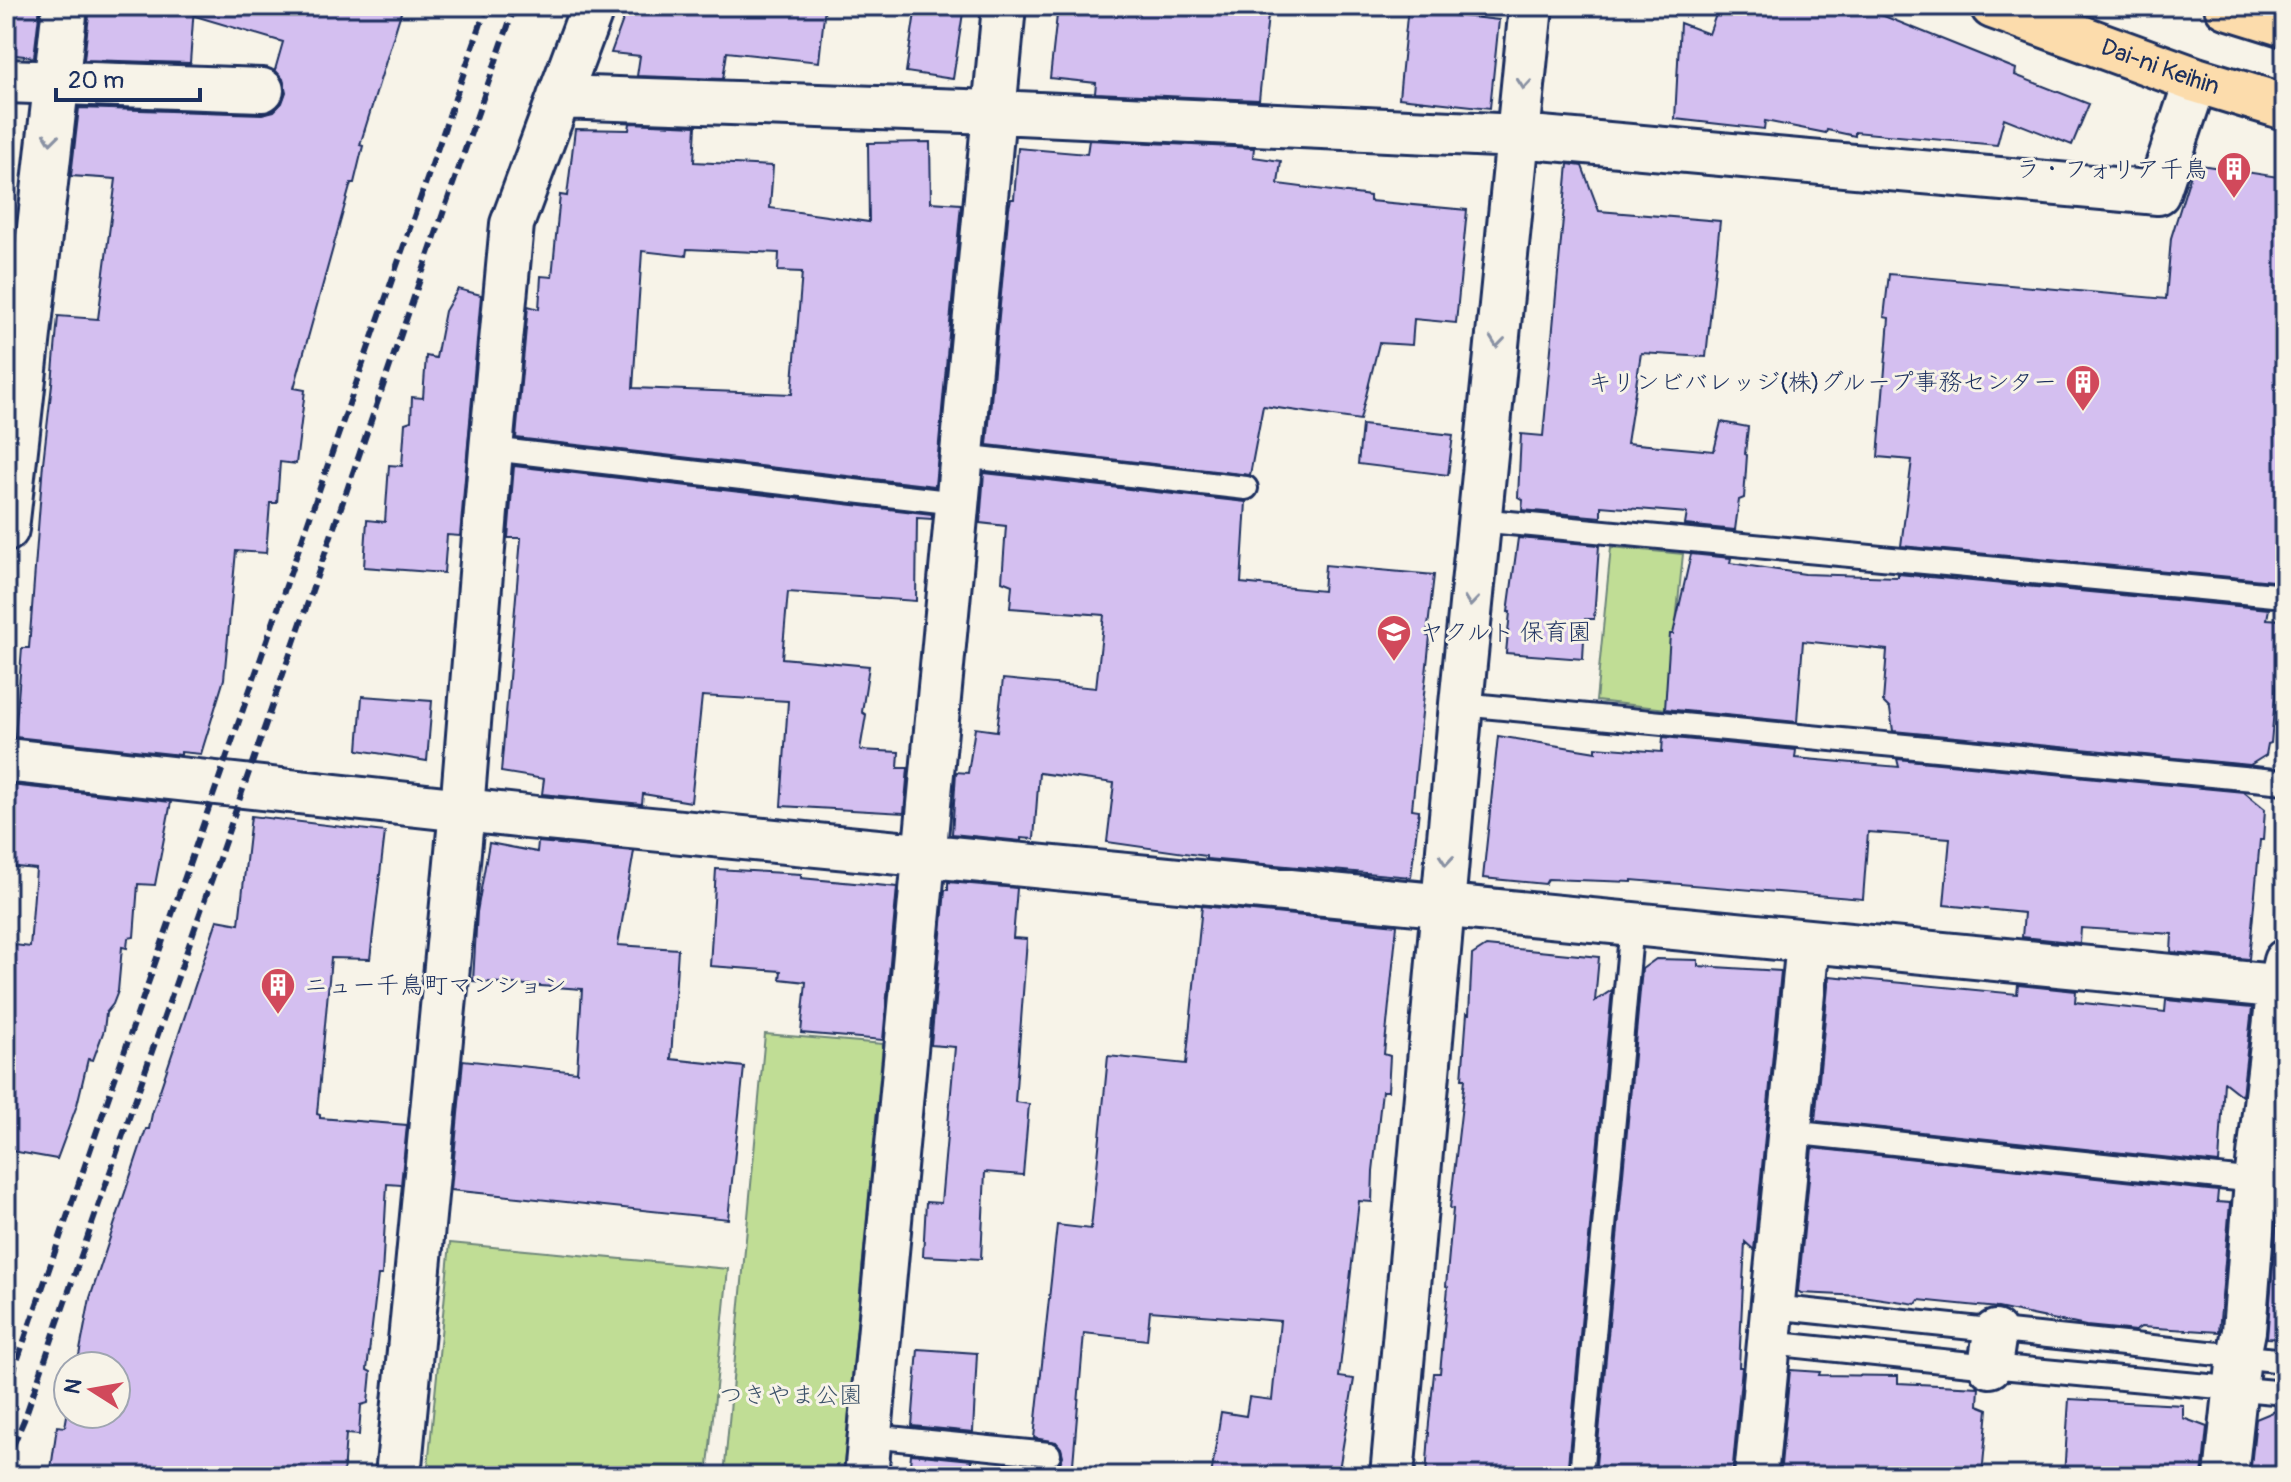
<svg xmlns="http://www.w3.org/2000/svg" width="2291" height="1482" viewBox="0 0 2291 1482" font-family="Pangolin,'Klee One',sans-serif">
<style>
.green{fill:#c0dd95;stroke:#6e867a;stroke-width:2}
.building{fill:#d4bff0;stroke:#1b2f5e;stroke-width:2;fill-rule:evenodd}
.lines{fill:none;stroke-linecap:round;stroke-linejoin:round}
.lane-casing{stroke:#1b2f5e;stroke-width:28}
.street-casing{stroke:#1b2f5e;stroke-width:48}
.secondary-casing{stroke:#1b2f5e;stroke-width:50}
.highway-casing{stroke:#1b2f5e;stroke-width:50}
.lane{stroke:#f7f3e8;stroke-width:22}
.street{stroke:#f7f3e8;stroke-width:42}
.secondary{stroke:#f7f3e8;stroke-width:44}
.highway{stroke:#fcdcac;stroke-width:44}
.rail{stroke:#1b2f5e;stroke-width:6;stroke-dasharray:12 6;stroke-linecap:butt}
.oneway{stroke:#8991a3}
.labels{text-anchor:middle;stroke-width:6;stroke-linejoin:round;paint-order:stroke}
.street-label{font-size:24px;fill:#1b2f5e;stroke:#f7f3e8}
.poi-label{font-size:24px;fill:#1b2f5e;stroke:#f7f3e8;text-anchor:end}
.park-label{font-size:24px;fill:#3c5269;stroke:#f7f3e8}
</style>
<rect width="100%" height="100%" fill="#f7f3e8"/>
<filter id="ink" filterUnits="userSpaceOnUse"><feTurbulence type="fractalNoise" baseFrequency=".0125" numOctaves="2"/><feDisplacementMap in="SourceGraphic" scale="16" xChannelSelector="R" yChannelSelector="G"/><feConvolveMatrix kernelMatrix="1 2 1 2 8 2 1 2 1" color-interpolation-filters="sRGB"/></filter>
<g filter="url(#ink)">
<path class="green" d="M1611,547L1683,554L1667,709L1596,701Z
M765,1034L883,1044L843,1476H724Z
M450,1243L728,1269L707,1476H427Z"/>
<path class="building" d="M6,6H40L34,57L6,54Z
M90,6H194L190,63L84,60Z
M197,6H403L360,145L363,146L354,183H351L294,388L305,390L296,464L280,462L277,503H270L266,553L236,551L224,679L201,754L181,752V755L15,737L22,648H29L43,463L52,384L58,316L98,319L116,179L71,176L79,108L262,114L274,111L282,103L286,92L283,79L275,70L283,42L195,16Z
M628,6H825L819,62L727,52L723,79L637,76L640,56L611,53Z
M916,6H964L953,79L906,72Z
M1058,6H1269L1259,100L1095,93L1096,83L1050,78Z
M1408,6H1454L1453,15L1499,20L1490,108L1399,98Z
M1719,6H1859L2016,69L2015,75L2089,104L2072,145L2004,118L1997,145L1855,132V136L1827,130L1826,133L1765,121L1764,129L1675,119L1680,23L1709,34Z
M630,123L696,126L694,162L773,166L770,208L869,222L868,143L930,142L931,202L961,204L935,486L516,438L528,306L539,309L541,276L552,277L560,195L567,196L575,129L629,130ZM687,249L779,253L778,271L802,272L792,394L633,388L642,251L686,256Z
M1089,140L1254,148L1253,157L1281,161L1278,184L1370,196V201L1467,210L1456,323L1414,319L1412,345L1379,343L1360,420L1263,406L1250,475L987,445L1009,208L1011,199H1014L1018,148L1087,154Z
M1568,164L1582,166L1599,211L1720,221L1706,357L1641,353L1627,443L1714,451L1721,422L1748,427L1745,454L1747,455L1744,498L1739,500L1735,530L1685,525L1687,513L1601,506V517L1522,510L1523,500L1518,497L1521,434L1543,436Z
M2194,164L2285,178V545L2279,546L2273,581L1901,546L1912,460L1878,457L1889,318L1884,317L1889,274L2166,299L2171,238Z
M458,289L481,295L460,536L447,535L444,573L364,567L367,520L385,522L389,465L402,466L405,423L411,421L412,397L423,398L426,356L436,358L445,311Z
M1362,425L1453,435L1448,475L1358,464Z
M514,466L932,514V519L917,518L916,601L788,592L782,658L869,666L862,712L866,715L860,750L899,752L898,768H908L904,813L781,806L788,701L702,696L691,802L643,794L642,804L542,794L544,779L501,772L521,538H508Z
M984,473L1246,502L1241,583L1323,591L1325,565L1434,575L1427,636H1430L1412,809L1419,810L1411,877L1206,859V856L1107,842L1114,783L1039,773L1034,839L1021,838V841L952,834L956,772L968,773L975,728L997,731L1003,679L1096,688L1104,615L1010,608L1012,585L1002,581L1006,526L980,523Z
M1518,538L1599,545L1594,619H1585L1583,659L1506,653L1510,612H1508Z
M1691,554L1731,558L1730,563L1805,574L1898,577V574L2269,609L2267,619L2282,620L2271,743L2268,744L2266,755L2250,765L1893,731L1890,709L1883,702L1887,650L1803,641L1797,722L1665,709L1670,634H1673Z
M362,696L432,701L427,761L358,750Z
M1498,736L1596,752V747L1662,752L1663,737L1796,750L1795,758L1899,767L1897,759L2244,792L2265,809L2263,840H2260L2249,959L2171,952L2172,934L2081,928L2080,943L2022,937L2024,913L1944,905L1950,838L1868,832L1863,899L1632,880V882L1548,879L1545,884L1483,878Z
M10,785L171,802L155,885L138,884L134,937L128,938L127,948L122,947L118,991L113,1004L106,1013L104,1030L93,1060L88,1059L77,1105L57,1159L6,1150V944L30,947L36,869L6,866V793H10Z
M251,816L385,832L370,959L331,958L317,1114L320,1115V1118L407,1125L401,1185L387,1184L382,1275H378L367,1370L371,1372L368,1403L361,1405L359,1435L346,1434L343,1476H50L57,1426L65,1427L68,1410V1414H116V1366H77L90,1298L146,1129H149L152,1114L217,920L239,924Z
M538,842L634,851L618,945L678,949L671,1059L744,1067L728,1219L451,1190L463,1060L577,1072L582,989L473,981L477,912L489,843L537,852Z
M716,869L801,874V878L897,887L883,1040L801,1033L806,982L780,979L781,971L710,966Z
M948,882L1017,888L1013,938L1027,939L1015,1102L1029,1104L1023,1175L985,1172L981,1259L923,1256L926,1202L941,1203L955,1047L931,1045L945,890H948Z
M1202,906L1397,925L1384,1054L1390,1056L1388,1091H1382L1373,1171L1372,1202L1359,1201L1339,1377L1354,1379L1338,1476H1211L1221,1412L1246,1416L1249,1397L1272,1400L1280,1321L1150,1311L1147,1340L1084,1333L1072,1476H1030L1031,1466L1054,1467L1060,1463L1063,1456L1061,1448L1056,1442L1034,1438L1057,1225L1091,1229L1108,1056L1186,1064Z
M1486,946L1599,957L1595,1001L1612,990L1567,1476H1426L1429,1433H1428L1434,1373H1440L1448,1287L1446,1286L1453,1209L1450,1208L1465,1079H1462L1467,1013L1469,1014L1472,955Z
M1656,959L1698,960V966L1781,971L1754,1250L1745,1242L1739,1367H1742L1732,1476H1595L1642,969Z
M1829,976L2017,994L2018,985L2076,991L2075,1002L2165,1012L2166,1000L2252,1008L2242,1096L2224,1082L2219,1163L1815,1121Z
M1812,1148L2218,1191L2217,1202L2230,1203L2219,1332L2141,1327L2135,1331L2117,1329L2086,1326L1998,1308L1919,1300L1916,1304L1862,1296L1801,1293L1798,1291Z
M2278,1206L2285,1207V1339L2267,1338Z
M918,1349L977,1353L973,1432L912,1426Z
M1790,1370L1820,1372L1819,1375L1898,1376V1383L1979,1387L1978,1405L1988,1409L1982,1476H1780Z
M2069,1399L2183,1405V1418L2207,1427L2202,1476H2064Z
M2285,1407V1476H2250L2256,1419Z
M911,1454L972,1460L971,1476H909Z"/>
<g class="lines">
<g class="lane-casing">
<path id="lane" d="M491,449L957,503
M961,456L1246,488
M1478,520L2285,596
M1461,704L2285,782
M1789,1132L2285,1184
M1772,1307L2285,1361
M1769,1343L1990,1366L2285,1393
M870,1436L1049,1454
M1581,1476L1632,924"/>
</g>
<g class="street-casing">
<path id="street" d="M6,81L262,90
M559,97L994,112L1519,136L2158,193L2196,80
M6,760L527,817L2285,987
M462,810L491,449L512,224L593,6
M1990,1366L1995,1332
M866,1476L1004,6
M1392,1476L1461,704L1531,6
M1756,1476L1808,942
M2226,1476L2239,1356L2244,1331L2256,1181L2279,986L2285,961"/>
</g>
<g class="secondary-casing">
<path id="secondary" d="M6,529L65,6
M398,1476L462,810"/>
</g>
<g class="highway-casing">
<g id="highway">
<path id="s1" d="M1993,6L2196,80L2285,107"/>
<path d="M2227,6L2285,24"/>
</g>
</g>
<use href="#lane" class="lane"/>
<use href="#street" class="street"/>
<use href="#secondary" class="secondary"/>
<use href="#highway" class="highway"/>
<path class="rail" d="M6,1393L487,6
M6,1462L24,1420L515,6"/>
</g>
<defs><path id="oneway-chevron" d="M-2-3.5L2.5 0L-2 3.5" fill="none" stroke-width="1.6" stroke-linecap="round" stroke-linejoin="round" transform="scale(2)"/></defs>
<g class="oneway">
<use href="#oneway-chevron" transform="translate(1524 84) rotate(95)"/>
<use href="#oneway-chevron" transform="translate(51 139) rotate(97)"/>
<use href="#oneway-chevron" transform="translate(1497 342) rotate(96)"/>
<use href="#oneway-chevron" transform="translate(1471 601) rotate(96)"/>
<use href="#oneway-chevron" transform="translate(1446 860) rotate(95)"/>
</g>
</g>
<defs>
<g id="building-pin" transform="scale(1.8)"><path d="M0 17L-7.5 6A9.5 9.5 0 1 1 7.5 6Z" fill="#d1495b" stroke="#f7f3e8"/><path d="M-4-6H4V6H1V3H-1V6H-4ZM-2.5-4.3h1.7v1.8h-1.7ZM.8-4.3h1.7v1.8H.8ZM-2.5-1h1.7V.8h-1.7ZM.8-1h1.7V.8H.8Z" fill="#fff"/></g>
<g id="school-pin" transform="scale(1.8)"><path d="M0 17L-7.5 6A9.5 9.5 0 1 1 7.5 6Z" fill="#d1495b" stroke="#f7f3e8"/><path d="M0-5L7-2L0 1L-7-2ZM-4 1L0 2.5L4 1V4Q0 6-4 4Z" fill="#fff"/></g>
</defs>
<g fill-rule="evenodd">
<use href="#building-pin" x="2234" y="169"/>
<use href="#building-pin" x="2083" y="382"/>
<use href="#school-pin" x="1394" y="632"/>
<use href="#building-pin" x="278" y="985"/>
</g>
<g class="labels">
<g class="street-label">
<text dy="8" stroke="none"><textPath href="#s1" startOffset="178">Dai-ni Keihin</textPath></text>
</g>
<g class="poi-label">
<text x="2208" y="177">ラ・フォリア千鳥</text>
<text x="2057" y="390">キリンビバレッジ(株)グループ事務センター</text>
<text x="1420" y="640" text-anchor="start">ヤクルト 保育園</text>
<text x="304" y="993" text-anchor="start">ニュー千鳥町マンション</text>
</g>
<g class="park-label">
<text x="791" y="1403">つきやま公園</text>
</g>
</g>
<rect width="2291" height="1482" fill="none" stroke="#f7f3e8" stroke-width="32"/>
<rect x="16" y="16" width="2259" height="1450" fill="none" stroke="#1b2f5e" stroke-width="3" filter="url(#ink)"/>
<g transform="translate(92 1390) rotate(281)"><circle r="38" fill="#f7f3e8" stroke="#9fa5b1" stroke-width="2"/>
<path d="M0-6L14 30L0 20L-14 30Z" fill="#d1495b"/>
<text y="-12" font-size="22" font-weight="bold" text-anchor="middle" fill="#1b2f5e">N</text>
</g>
<path d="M56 88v12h144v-12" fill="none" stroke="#1b2f5e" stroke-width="4"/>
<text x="68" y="88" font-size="24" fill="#1b2f5e" stroke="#f7f3e8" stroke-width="6" paint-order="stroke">20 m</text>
</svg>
